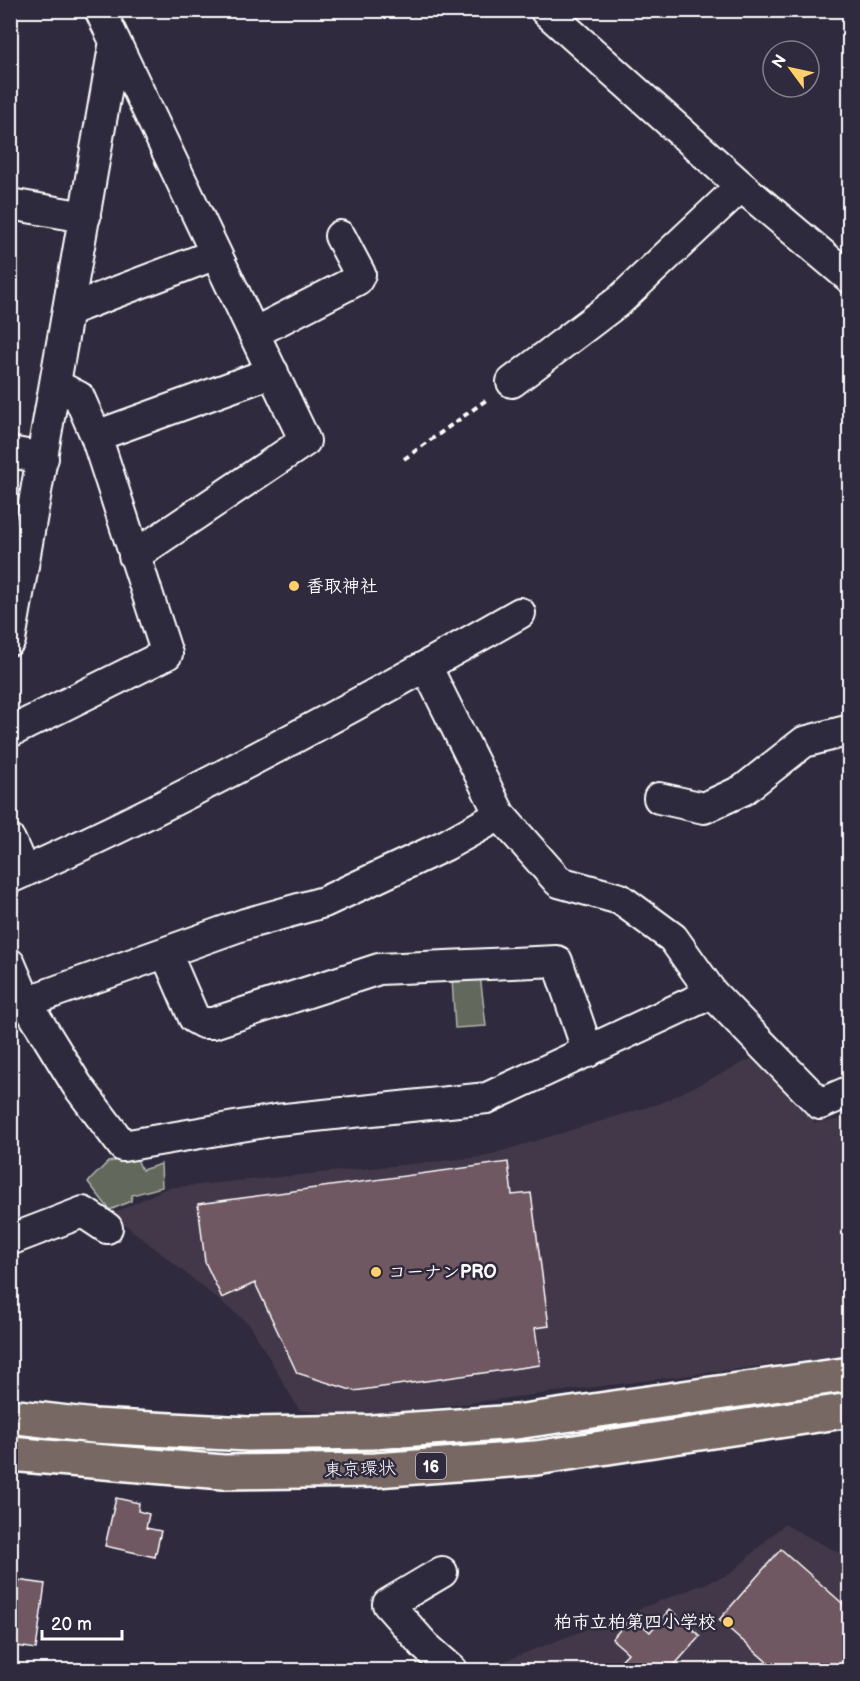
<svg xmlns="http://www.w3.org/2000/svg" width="860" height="1681" viewBox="0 0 860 1681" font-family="'Balsamiq Sans','Klee One',sans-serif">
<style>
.built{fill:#423848}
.green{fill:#62695c;stroke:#b0b4ae;stroke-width:1.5}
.building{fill:#705962;stroke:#fff;stroke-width:1.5}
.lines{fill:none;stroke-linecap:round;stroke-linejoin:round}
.minor-casing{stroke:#fff;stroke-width:34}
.highway-casing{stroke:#fff;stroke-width:38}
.path{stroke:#fff;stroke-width:4;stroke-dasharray:6 4.5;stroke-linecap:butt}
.minor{stroke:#2f2a3d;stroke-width:30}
.highway{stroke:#776864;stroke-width:33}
.poi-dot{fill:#ffd166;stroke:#2f2a3d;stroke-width:2}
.labels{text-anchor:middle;stroke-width:5;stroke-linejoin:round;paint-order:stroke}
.shield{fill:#2f2a3d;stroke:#c1bfc5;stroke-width:1.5}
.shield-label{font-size:16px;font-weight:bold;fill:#fff}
.poi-label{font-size:18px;font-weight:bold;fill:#fff;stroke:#2f2a3d;text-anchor:start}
.street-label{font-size:18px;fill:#fff;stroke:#2f2a3d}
</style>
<rect width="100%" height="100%" fill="#2f2a3d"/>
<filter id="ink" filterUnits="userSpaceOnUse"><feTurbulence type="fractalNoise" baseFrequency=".0167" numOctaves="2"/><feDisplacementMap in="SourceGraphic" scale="12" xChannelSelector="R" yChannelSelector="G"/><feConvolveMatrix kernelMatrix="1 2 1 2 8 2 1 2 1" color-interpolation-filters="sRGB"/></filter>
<g filter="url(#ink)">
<path class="built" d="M759,1055L815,1123L849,1118V1355L358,1417L299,1410L250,1325L112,1214L167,1188L482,1157L661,1103Z
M784,1524L849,1558V1670H481L730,1574Z"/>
<path class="green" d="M480,975L486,1026L455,1028L452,979Z
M136,1157L142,1170L161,1164L162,1187L132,1195L131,1201L110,1210L88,1182L108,1162Z"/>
<path class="building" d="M508,1162L512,1195L531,1193L549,1326L535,1328L540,1365L354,1391L297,1373L255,1283L222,1298L205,1262L198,1204Z
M116,1498L139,1503L138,1511L149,1514L146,1528L161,1531L155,1557L105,1546Z
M781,1549L850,1610V1670H776L719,1620Z
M10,1579L45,1584L36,1649L10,1645Z
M670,1609L700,1636L670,1670H612L628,1653L612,1639L632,1616L650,1632Z"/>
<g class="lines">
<g class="minor-casing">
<path id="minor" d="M100,10L305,441L134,556
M545,10L741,186L850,278
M10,204L85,217
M69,310L216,254
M254,333L357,280L360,274L340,236
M512,382L620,300L741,186
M96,436L273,372
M10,452L43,458
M10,640L115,41
M426,666L520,613
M10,732L167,654L96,436L79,397L56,385
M659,798L704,808L743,790L804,742L850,730
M10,840L24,872
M10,878C153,815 290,741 426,666L500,815L559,882L620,899L673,938L712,993L820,1104L850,1091
M166,953L194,1018L203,1023H213L379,969L557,961L588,1052
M10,964L26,1002L245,924L324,902L446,845L500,815
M26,1002L77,1085L123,1146L276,1120L487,1098L712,993
M10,1240L83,1212L107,1228
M442,1572L388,1604L425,1646L452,1670"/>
</g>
<g class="highway-casing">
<path id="highway" d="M10,1416L94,1426L248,1434L372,1432L516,1422L850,1374
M10,1454L223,1472L376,1470L536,1458L850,1410"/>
</g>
<path class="path" d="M404,459L489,398"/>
<use href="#minor" class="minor"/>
<use href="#highway" class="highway"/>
</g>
</g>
<g class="poi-dot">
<circle cx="294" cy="586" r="6"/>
<circle cx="376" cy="1272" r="6"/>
<circle cx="728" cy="1622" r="6"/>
</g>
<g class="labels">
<rect class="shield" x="416" y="1453" width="30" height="26" rx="4.5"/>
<g class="shield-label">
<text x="431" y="1472">16</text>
</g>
<g class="poi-label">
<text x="306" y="592">香取神社</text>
<text x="388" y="1278">コーナンPRO</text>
<text x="716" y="1628" text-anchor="end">柏市立柏第四小学校</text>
</g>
<g class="street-label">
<text transform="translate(360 1469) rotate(-2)" y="6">東京環状</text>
</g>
</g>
<rect width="860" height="1681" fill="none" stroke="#2f2a3d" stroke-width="36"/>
<rect x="18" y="18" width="824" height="1645" fill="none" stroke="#fff" stroke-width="2" filter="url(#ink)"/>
<g transform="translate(791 69) rotate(303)"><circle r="28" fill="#2f2a3d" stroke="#827f8b" stroke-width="1.5"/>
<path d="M0-4.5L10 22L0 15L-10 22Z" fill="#ffd166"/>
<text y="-9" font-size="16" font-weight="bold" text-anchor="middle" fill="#ffffff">N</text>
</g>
<path d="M42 1630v9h80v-9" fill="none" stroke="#ffffff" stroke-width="3"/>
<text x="51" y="1630" font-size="18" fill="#ffffff" stroke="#2f2a3d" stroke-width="4.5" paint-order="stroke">20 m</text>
</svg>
